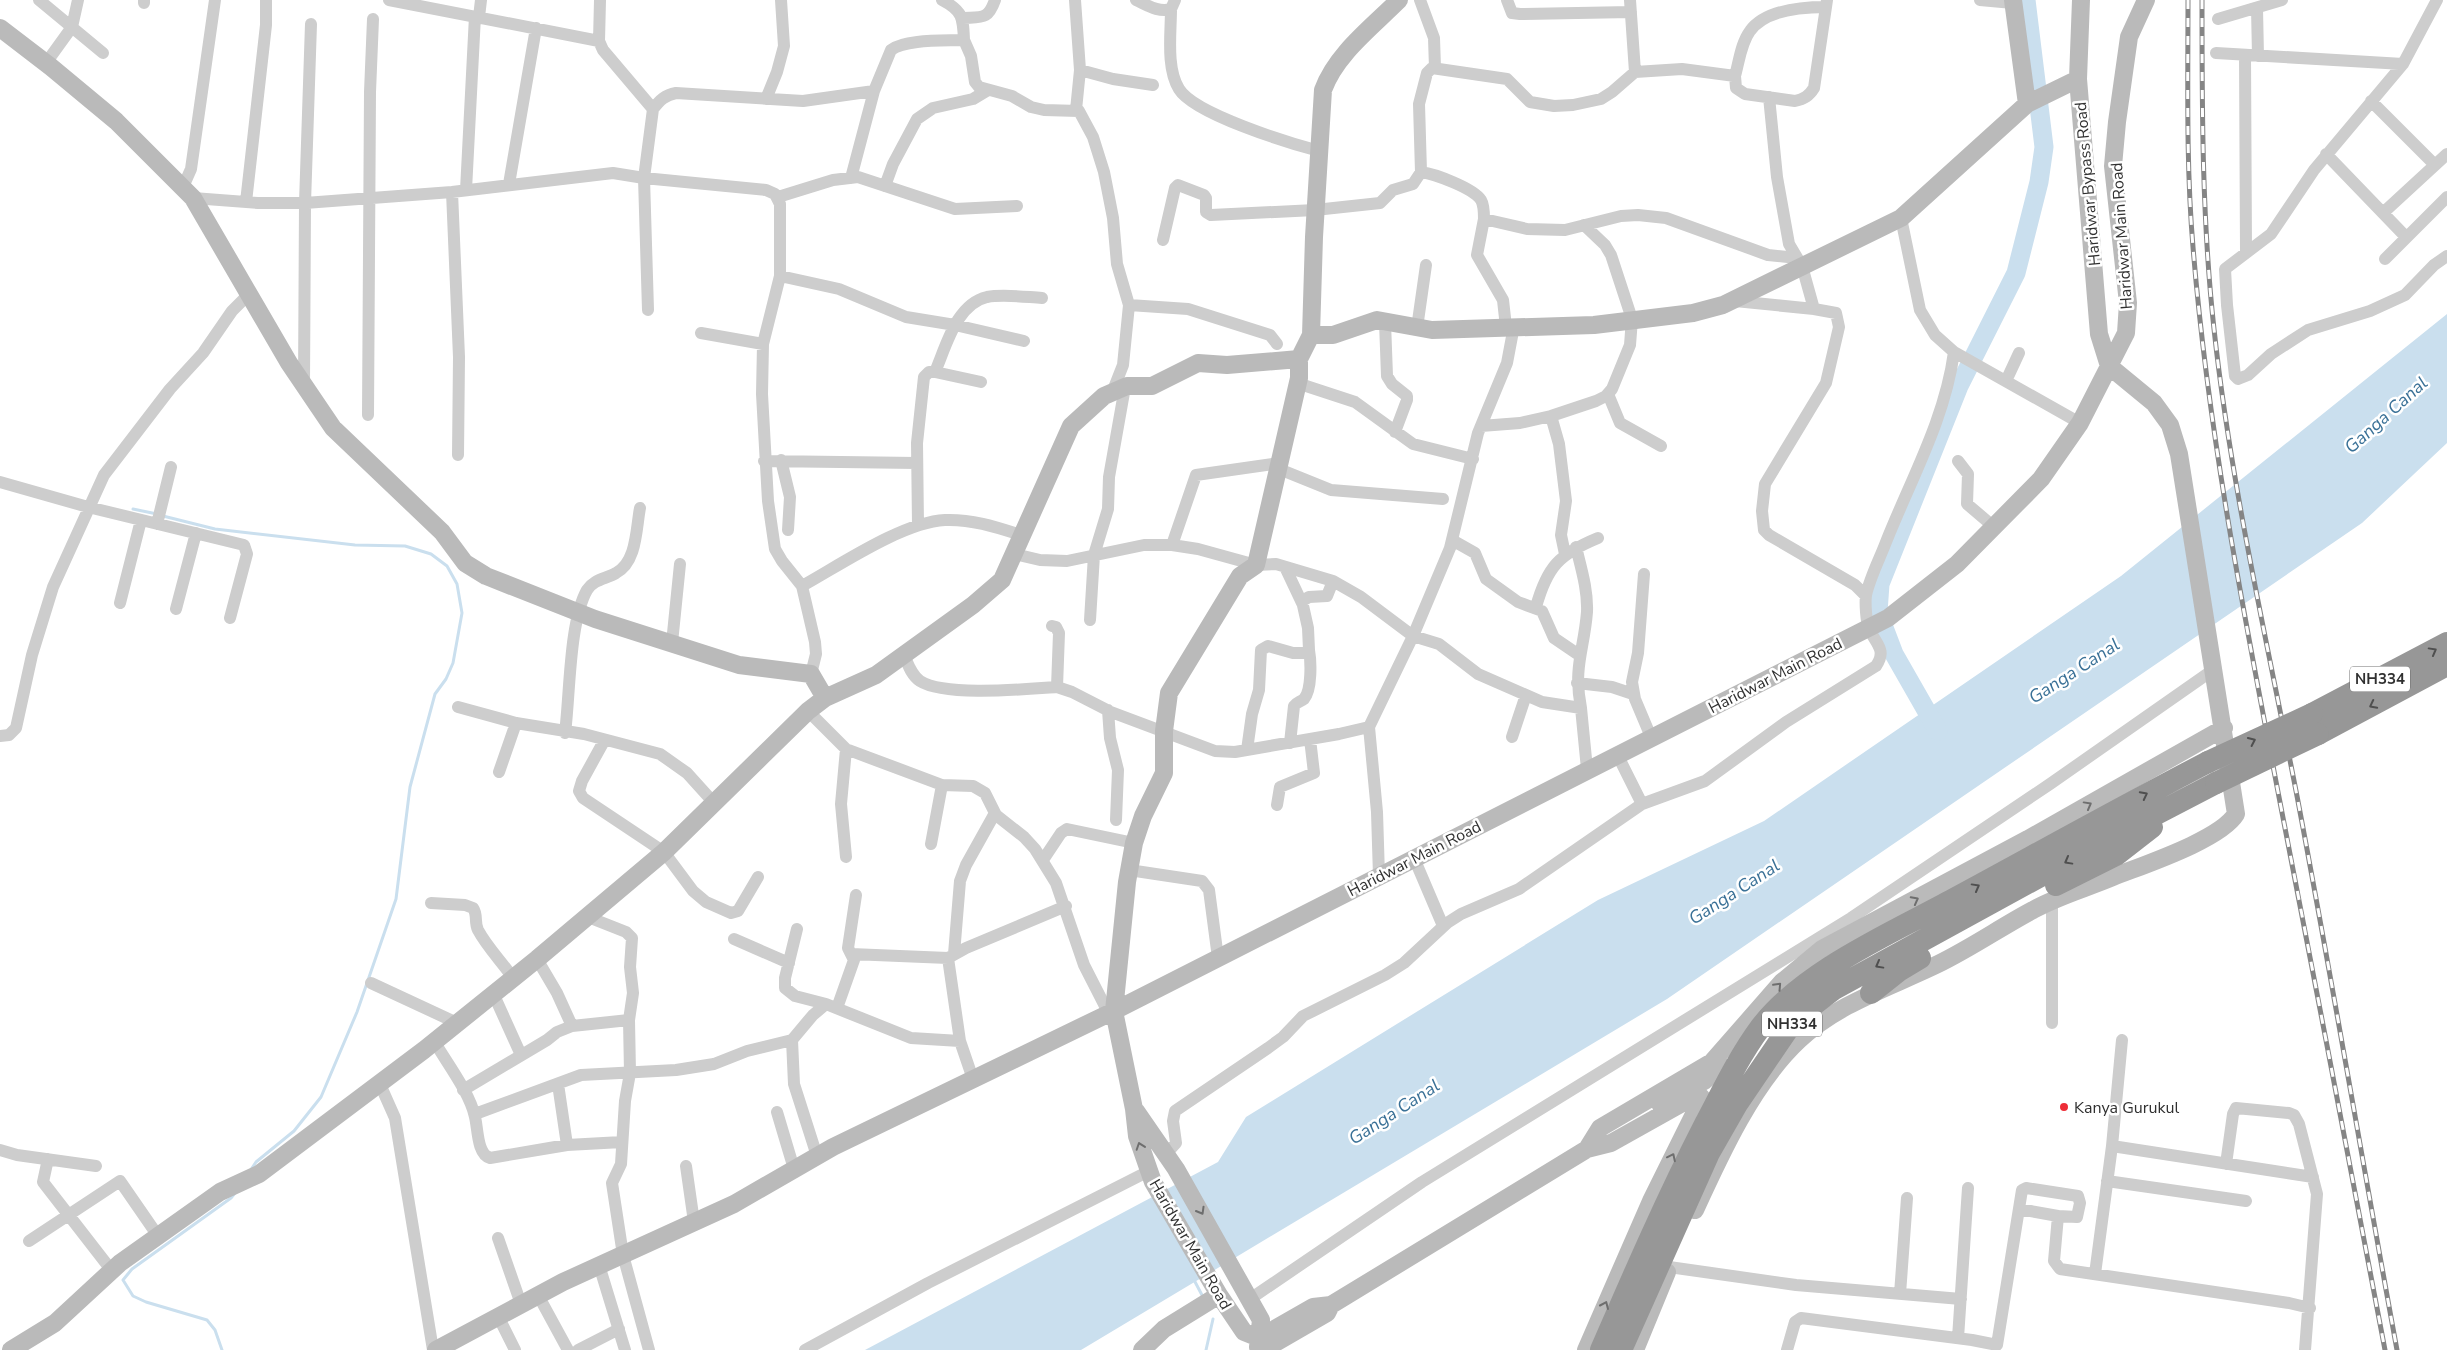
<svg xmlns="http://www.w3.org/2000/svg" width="2447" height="1350" viewBox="0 0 2447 1350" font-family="'Nunito Sans',sans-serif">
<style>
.water{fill:#cadfee}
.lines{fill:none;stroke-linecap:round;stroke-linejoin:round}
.stream{stroke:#cadfee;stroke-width:3}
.river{stroke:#cadfee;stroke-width:19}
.street{stroke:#cdcdcd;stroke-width:12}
.secondary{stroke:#bababa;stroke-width:18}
.highway{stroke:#979797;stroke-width:22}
.rail-casing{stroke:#858585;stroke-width:5}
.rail{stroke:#fff;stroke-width:3;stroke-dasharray:9;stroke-linecap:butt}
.highway-bridge{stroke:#979797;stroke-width:22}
.oneway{stroke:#4f4f4f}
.oneway2{stroke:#6e6e6e}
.poi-dot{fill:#ed2d37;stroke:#fff;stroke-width:2}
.labels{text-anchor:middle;stroke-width:5;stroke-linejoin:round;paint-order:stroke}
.shield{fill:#fff;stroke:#6e6e6e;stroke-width:1}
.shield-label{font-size:15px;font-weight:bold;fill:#303030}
.street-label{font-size:16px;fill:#303030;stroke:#fff}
.poi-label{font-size:16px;fill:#303030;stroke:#fff;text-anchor:start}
.water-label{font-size:18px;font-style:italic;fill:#3a7197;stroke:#fff}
</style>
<rect width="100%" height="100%" fill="#fff"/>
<path class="water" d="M2447,314V443L2362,523L1667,999L1081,1350H865L1218,1162L1246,1117L1598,900L1764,821L2121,576Z"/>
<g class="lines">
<path class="stream" d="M133,509L157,514
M163,516L215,529L355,545L405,546L431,554L447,566L457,584L462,613L453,663L446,679L435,694L410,787L396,899L357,1012L321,1097L294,1131L256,1162L250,1171
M1193,1278L1203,1297
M222,1350L215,1330L207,1320L146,1302L133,1296L123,1280L132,1269L231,1198L235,1193
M1206,1350L1213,1319"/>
<path class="river" d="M1938,731L1894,654L1878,612L1880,584L1959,386L2016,273L2039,182L2044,147L2026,0"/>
<path class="street" d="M39,0L103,53
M389,0L599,41
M600,0L599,41L603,50L653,109
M1075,0L1080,70L1076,110
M1136,0C1147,5 1159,13 1171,9L1175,0
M1420,0L1434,38L1435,68
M1507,0L1512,13L1520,14L1631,12
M1630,0L1635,72
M1980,0L2013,3
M2437,0L2403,64L2314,170L2271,234L2225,269L2227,305L2235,376L2238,379L2248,375L2271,354L2308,330L2370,311L2405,295L2434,265L2447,256
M144,3V0
M2257,8L2258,56
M1171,9C1171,33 1166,68 1179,89C1194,114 1289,143 1319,151
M479,17L481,0
M963,18C982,17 988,20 995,0
M2218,19L2282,0
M964,40L971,56L975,82L979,87L1012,96L1031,107L1044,110L1079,111L1093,137L1104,172L1113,218L1117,264L1129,305L1123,365L1112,393
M2216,53L2403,64
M2245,55L2246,252
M46,63L72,27L78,0
M1080,70L1113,79L1153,85
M1735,76C1739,62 1741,43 1750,31C1765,10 1803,7 1826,7
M1769,97L1777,177L1789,244L1802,266L1814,309L1836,313L1839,327L1826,383L1765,484L1762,511L1764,530L1769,535L1855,585L1866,596
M766,99L777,72L784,46L781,0
M2371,101L2435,165
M2326,154L2406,237
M1421,172C1435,174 1473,188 1481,200C1484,205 1484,213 1484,219L1527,229L1565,230L1621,216L1638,215L1666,218L1768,255L1797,258
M851,178L874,91L891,50C905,39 945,41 964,40C963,18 963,11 942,0
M509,184L536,28
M885,186L893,164L917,119L933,108L973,99L988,90
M183,187L191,169L215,0
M466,190L475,16
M452,192L459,357L458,455
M778,197L833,180L858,177L955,209L1017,206
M193,198L258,203H305L452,192L613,173L644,178L766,190L775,194L780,204V276L763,344L762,394L768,501L775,549L782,561L802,586L815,642L816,654L811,674
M246,202L266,25V0
M2384,212L2447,154
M1901,218L1920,310L1935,335L1954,352L2080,423
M1484,219L1477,255L1503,300L1506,327
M1163,240L1175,188L1178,185L1204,195L1206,198V212L1211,215L1315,210L1380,203L1393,190L1413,184L1421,172L1419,104L1427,73L1432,68L1507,79L1530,102L1554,106L1573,105L1601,99L1612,92L1635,72L1682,69L1735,76L1736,88L1745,94L1795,101C1804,99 1809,96 1814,88L1827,0
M2385,259L2447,197
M780,276L839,289L906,317L955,325L1024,341
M1735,301L1814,309
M1129,305L1188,309L1270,335L1277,344
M648,310L644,178L653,109C660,100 665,95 676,93L803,101L874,91
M1385,322L1387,376L1392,384L1407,396V400L1395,432
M1417,328L1426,265
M701,333L763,344
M935,372L981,382
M2006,381L2019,353
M1297,383L1355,402L1413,444L1473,459
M304,386L305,203L311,24
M1608,394L1620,423L1661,446
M368,415L370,92L373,19
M1551,416L1559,444L1566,501L1561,535L1565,554
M1481,426L1520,423L1551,416L1596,401L1606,396L1612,389L1630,345L1632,319L1611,255L1605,245L1584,225
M781,460L790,497L788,530
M764,461L917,463
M1958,461L1968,474L1967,504L1994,527
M1279,469L1331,490L1443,499
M0,482L88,507L244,545L247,554L230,618
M157,524L171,467
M918,525L917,443L924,377L929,372H935C946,347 956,304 987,297C1004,294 1025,297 1042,298
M1452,540L1475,553L1486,579L1518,602L1542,611L1554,638L1579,655
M1172,545L1196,475L1280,463
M1576,547C1581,568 1588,590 1587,612C1584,650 1573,667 1581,708
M1014,554L1040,560L1067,561L1144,545H1172L1198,549L1256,565L1276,564L1333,581L1361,597L1413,636L1439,644L1478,674L1542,702L1581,708L1587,769
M1285,567L1302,603
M1644,574L1638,653L1632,682L1635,699L1651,737
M802,586C840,565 903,522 945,520C972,519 996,527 1021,535
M120,603L141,520
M1536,607C1547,567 1559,554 1598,538
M176,609L196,533
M1090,620L1094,555L1108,509L1109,477L1125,387
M1052,626L1056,627L1059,633L1057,687
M672,643L680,564
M904,655C908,664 911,675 920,681C945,697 1026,689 1057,687L1072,692L1111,712L1215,751L1235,752L1339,734L1369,727
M1577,683L1612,687L1633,694
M458,707L516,723L584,734L660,754L687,773L715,804
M1108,710L1110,738L1118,770L1116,820
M808,711L846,749L942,785L973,786L985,793L996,815L1024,837L1035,849L1056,883L1084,965L1109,1014
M565,733C570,695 569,622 587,590C594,579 606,579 616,573C637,562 636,529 640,508
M0,736L9,735L16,728L32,655L53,587L104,475L170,389L203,353L232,311L248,295
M1512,737L1526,695
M604,741L582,781L579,791L583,798L664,852L693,891L706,902L731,913L738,911L758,877
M1290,743L1294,706C1297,702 1300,702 1304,699C1312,690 1311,661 1309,650
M1247,750L1252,714L1259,690L1261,650L1268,646L1293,653H1306L1309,650L1308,628L1302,601L1309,597L1327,596L1333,581
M1617,754L1642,804
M499,772L516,723
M1277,805L1280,787L1314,773L1310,739
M931,844L942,785
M846,857L841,804L846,749
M1414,858L1443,926
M1043,860L1061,833L1067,829L1134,843
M1129,870L1202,881L1209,890L1218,958
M1379,876L1377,812L1369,727L1413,636L1450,548L1478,433L1507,363L1514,326
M431,903L465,905L473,908C478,915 474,922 478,930C487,947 502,962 513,978
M797,929L785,978V988L795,996L826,1004
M734,939L789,963
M851,954L948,958
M954,954L960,881L966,865L995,813
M537,959L557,993L572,1026L629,1020L633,993L630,967L632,938L626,932L588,917
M371,983L457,1023
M493,993L521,1055
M837,1008L854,960L848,948L856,895
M629,1020L630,1073L625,1101L621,1164L612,1183L623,1255L649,1350
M2052,1023V902
M434,1041C447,1063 470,1093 475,1117C478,1129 477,1154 490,1158L567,1145L622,1142
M960,1041L948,958L966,948L1066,906
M379,1082L395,1118L433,1350
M558,1084L567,1145
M463,1090L547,1040L557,1032L572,1026
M777,1112L794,1169
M475,1114L581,1075L676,1070L714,1064L747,1051L792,1040
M2112,1146L2122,1040
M0,1150L17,1155L96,1166
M1166,1154L1176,1143L1173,1121L1175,1111L1268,1048L1283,1037L1303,1016L1385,975L1404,963L1447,923L1461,914L1519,889L1642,804L1705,781L1786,722L1876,666C1887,650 1876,644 1869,629C1866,621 1865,603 1866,595C1870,577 1880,558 1886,542C1911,479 1945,419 1954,352
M817,1156L794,1084L792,1040L813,1015L826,1004L911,1038L960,1041L973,1079
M48,1159L43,1182L112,1271
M2226,1164L2233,1114L2236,1108L2289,1113L2294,1115L2299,1124L2317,1194L2305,1350
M686,1166L694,1222
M2107,1181L2246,1201
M2019,1209L2058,1216L2054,1261L2060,1269L2289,1303L2310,1308
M498,1238L521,1304
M29,1241L120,1181L158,1236
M599,1265L625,1350
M1669,1267L1796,1285L1961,1299
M2095,1274L2112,1146L2313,1177
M1900,1294L1907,1198
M538,1295L568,1350
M1250,1299L1422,1182L1851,918L2050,784L2213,670
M498,1316L515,1350
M1958,1338L1968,1188
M578,1350L619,1329
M805,1350L928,1283L1149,1171
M1787,1350L1795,1322L1801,1318L1972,1340L1997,1345L2022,1190L2026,1188L2078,1196L2080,1203L2077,1217L2058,1216"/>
<path class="secondary" d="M2013,0L2027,104
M0,28L51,67L116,121L193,198L289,363L333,428L442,532L465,563L486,576L595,619L739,665L811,674L825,698
M1311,335H1333L1377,320L1432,330L1594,325L1693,313L1723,305L1901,218L2027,104L2078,79
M1661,1106L1704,1081L1722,1066
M1136,1111L1176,1169L1261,1320L1258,1347
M1587,1149L1600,1128L1712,1062L1782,982L1822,949L2028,839L2224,728
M1695,1210C1721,1153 1753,1083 1799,1040C1838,1003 1891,987 1938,964C1971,948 2001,927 2033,910C2058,896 2087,888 2113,877C2143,865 2220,840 2236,814L2179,454L2170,425L2154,403L2109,366L2099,334L2078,79L2081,0
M1259,1338L1244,1332L1219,1295L1153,1182L1137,1136L1134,1109L1114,1011L1888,618L1957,564L2041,479L2080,423L2126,333L2128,303L2113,166L2117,122L2129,37L2146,0
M1259,1338L1313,1307L1331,1305L1597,1143
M11,1350L55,1323L120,1263L220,1192L259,1174L424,1050L537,959L664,852L808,711L825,698L876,675L973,605L1002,580L1071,426L1104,396L1127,386H1152L1198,363L1227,365L1299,359
M436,1350L563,1282L734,1204L833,1147L1114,1011L1127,882L1134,843L1143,816L1164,773V731L1169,693L1240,576L1256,565L1299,378V359L1311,335L1314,237L1323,90C1336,54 1372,27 1399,0
M1142,1350L1164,1329L1219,1295
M1263,1350L1327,1313L1331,1305
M1586,1350L1651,1201L1702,1098L1699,1095L1695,1096L1611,1143L1587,1149
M1635,1350L1667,1272"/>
<path class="highway" d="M2312,714L2447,643
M2318,734L2447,665
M2056,885L2116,855L2152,827
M1871,993L1900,970L1920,958
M1601,1350C1634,1274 1667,1198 1705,1124C1722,1092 1738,1058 1760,1028C1803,971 1892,933 1954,899C2039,853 2123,806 2208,762
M1621,1350L1709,1153L1737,1104L1790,1026L1808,1009L1834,989L2110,838L2216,783"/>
<g class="rail-casing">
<path id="rail" d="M2188,0C2188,82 2186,165 2193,247C2208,432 2244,615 2279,797C2315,981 2350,1166 2385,1350
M2202,0C2202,110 2202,220 2214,329C2231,486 2267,641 2297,796C2332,980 2363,1165 2397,1350"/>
</g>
<use href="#rail" class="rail"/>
<path class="highway-bridge" d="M2208,762L2312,714
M2216,783L2318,734"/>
</g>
<defs><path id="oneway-chevron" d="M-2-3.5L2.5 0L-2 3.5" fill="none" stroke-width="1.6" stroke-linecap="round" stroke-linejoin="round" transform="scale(1.25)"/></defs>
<g class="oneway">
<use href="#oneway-chevron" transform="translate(2433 651) rotate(-29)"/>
<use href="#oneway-chevron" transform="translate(2373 705) rotate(153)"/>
<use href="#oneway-chevron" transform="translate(2252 741) rotate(-25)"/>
<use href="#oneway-chevron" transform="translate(2144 795) rotate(-27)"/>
<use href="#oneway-chevron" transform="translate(2068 861) rotate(151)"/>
<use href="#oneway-chevron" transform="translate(1976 887) rotate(-29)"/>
<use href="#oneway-chevron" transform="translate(1879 965) rotate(151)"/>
</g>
<g class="oneway2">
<use href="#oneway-chevron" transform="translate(2088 805) rotate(-29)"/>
<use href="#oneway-chevron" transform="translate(1915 900) rotate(-28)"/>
<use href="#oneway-chevron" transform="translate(1778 986) rotate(-47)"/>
<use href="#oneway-chevron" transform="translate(1140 1146) rotate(-109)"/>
<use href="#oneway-chevron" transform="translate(1672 1157) rotate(-64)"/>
<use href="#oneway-chevron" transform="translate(1201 1211) rotate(60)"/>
<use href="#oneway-chevron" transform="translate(1605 1305) rotate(-66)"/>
</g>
<circle class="poi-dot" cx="2064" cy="1107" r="5"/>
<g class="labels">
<g class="shield">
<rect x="2350" y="666.5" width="60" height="25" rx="4"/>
<rect x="1762" y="1011.5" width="60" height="25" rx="4"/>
</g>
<g class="shield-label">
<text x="2380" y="684">NH334</text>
<text x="1792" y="1029">NH334</text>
</g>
<g class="street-label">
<text transform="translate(2087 184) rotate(-95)" y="6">Haridwar Bypass Road</text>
<text transform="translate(2121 236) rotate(-94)" y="6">Haridwar Main Road</text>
<text transform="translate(1775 675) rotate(-27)" y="6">Haridwar Main Road</text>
<text transform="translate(1414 858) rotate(-27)" y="6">Haridwar Main Road</text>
<text transform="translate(1191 1244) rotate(60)" y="6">Haridwar Main Road</text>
</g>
<g class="poi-label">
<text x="2074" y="1113">Kanya Gurukul</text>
</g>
<g class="water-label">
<text transform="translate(2386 415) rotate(-42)" y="6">Ganga Canal</text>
<text transform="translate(2074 671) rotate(-33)" y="6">Ganga Canal</text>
<text transform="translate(1734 892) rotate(-33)" y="6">Ganga Canal</text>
<text transform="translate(1394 1112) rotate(-33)" y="6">Ganga Canal</text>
</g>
</g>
</svg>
